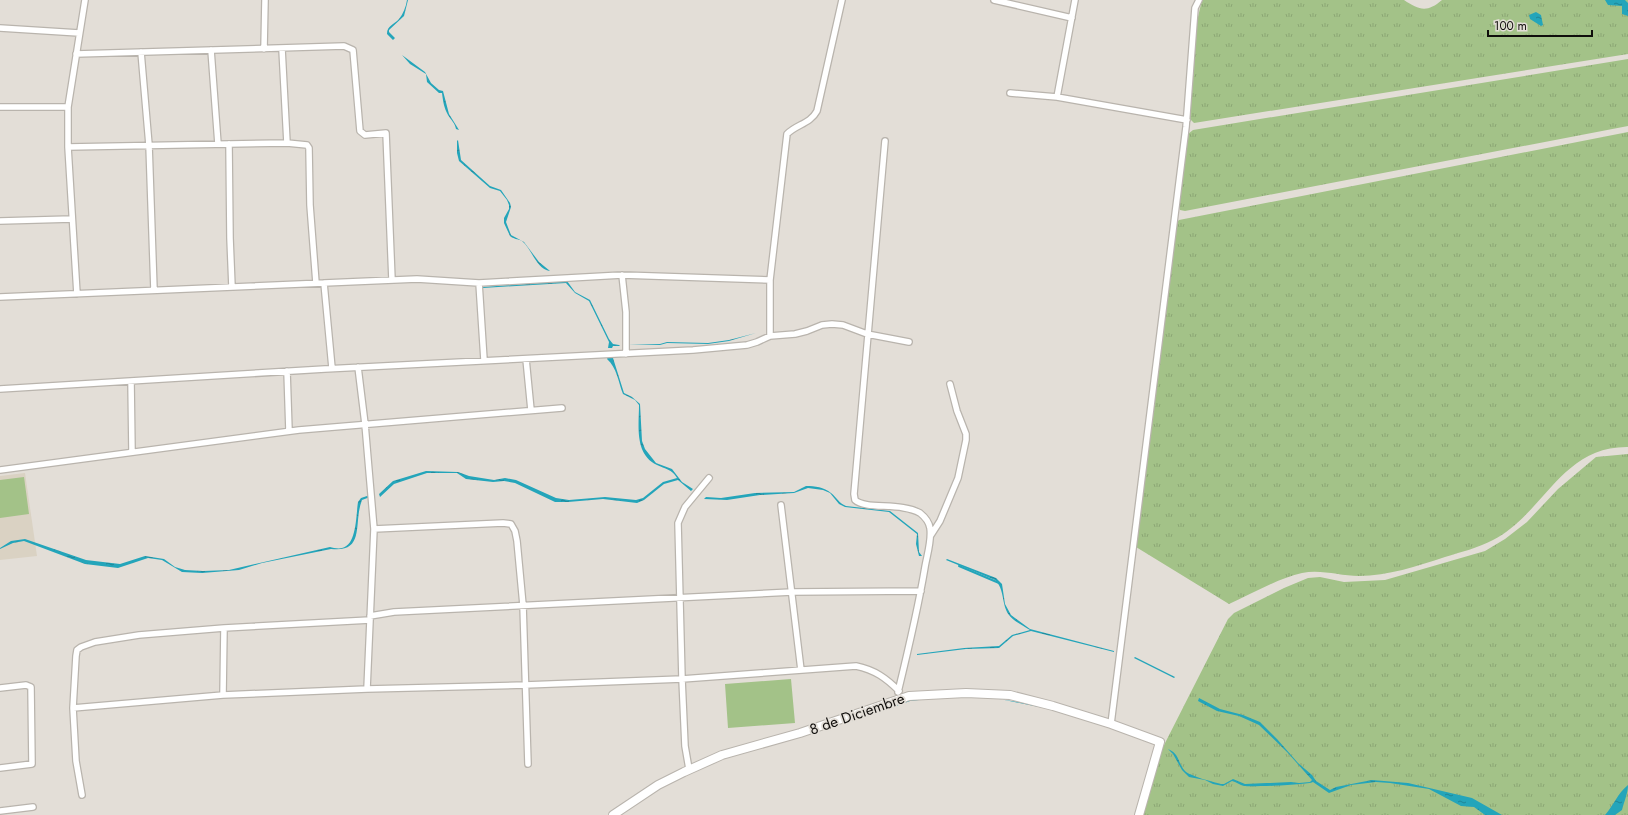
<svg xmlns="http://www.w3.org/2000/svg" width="1628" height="815" viewBox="0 0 1628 815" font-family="Jost,sans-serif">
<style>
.built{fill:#dad2c3}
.grass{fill:url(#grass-tufts)}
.pitch{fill:#a3c288}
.water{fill:url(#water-ripples)}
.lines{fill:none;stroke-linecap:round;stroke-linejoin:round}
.stream{stroke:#24a5ba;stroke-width:2}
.street-casing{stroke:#b9b4ad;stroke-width:8}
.secondary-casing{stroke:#b9b4ad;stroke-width:10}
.street{stroke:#fff;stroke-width:5.5}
.secondary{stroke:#fff;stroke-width:8}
.labels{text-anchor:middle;stroke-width:3.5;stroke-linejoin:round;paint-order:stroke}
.street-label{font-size:15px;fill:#100e0c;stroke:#e3ded7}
</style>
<defs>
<pattern id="grass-tufts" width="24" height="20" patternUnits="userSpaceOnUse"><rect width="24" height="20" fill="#a3c288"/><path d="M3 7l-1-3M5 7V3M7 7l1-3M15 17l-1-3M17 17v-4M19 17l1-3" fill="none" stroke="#8ba674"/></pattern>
<pattern id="water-ripples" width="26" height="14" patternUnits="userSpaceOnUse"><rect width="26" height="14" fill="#24a5ba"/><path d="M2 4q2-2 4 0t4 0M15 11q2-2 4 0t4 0" fill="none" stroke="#1e8596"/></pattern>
</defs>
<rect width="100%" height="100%" fill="#e3ded7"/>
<path class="built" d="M25,473L37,556L0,560V476Z"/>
<path class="grass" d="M1202,0H1404C1419,10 1427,13 1442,0H1628V54L1194,123L1190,119L1197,21Z
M1628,59V126L1185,211L1180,210L1179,206L1188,134L1193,130Z
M1628,132V447C1561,446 1544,514 1493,540C1478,548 1461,552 1445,557C1417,566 1388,576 1359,576C1340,576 1321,569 1302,573C1279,578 1251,594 1229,604L1136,547L1176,223L1179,220Z
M1628,454V815H1143L1162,749L1228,619L1234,613L1284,588L1308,578L1320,577L1344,582L1385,580L1485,551L1505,539L1527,522L1558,489L1596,457Z"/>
<path class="pitch" d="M24,477L29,514L0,518V480Z
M791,679L795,723L728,728L725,684Z"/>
<path class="water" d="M407,0H408L404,16L389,30V32L395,38L393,40L387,34C387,25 394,25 399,19C403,14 406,7 407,0Z
M1605,0H1625L1628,3V16L1622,14V6L1608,5Z
M1536,12L1541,15L1543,25L1541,26L1530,19L1529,15Z
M402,55L425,72L431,83L439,90L443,91L449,114L459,130L456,129C455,123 451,120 448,115C444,108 443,101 442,93H439L427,82L426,74L410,64Z
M458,140L461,160L490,186L501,190L510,203L511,207L506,222L511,235L524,242L539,262L550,271C536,269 532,249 522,241C518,239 513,239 510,236L504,223V218L509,209V205L507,200L500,191L490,188L459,161L457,153V141Z
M567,281L575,292L590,300L609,339L613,344L619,345L620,346H613L612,348H608L609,342L589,301L575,293L566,283L483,288V287Z
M756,333L729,341L708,344L667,343L660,345H628L660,344L667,342L708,343L729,340Z
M608,357L613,358L624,393L632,397L640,404L642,441L645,449L656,463L672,469L682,482L693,489L691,491L678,480L664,484L644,500L637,503L603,499L568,502H555L515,483L504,481L493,482L466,479L457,473H427L394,484L380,497L379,494L393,481L426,471L458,472L469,476L494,480L505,478L516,480L556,498L569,500L605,497L636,500L643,498L663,482L677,478C672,469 665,469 657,465C634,454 639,425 639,405L635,400L623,394C618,381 617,368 607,359Z
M806,486C815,486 824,487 831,493C837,498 839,503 846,506L890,511L918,533L919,552L922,556H919L916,544L917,534L889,512L845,507L839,504L830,493L823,490L808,488L794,493L760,495L727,500L704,499L706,497L721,498L755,493L794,492Z
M370,495V497L362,500C353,522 366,553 331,549L262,563L239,570L202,573L182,572L162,560L148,558L118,568L85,564L24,541L13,543L0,549V548L11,541L25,539L86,560L120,564L145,556L164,559L175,567L185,570L203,571L229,570L330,547C333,548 339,549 342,548C357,545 356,514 358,502L361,498Z
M947,559L996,578L1002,584L1005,604L1011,615L1030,629L1114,651V652L1031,631L1013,636L999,648L966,649L917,655V654L964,648L999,646L1012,635L1030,630C1024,626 1013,621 1009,615C1001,604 1005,589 995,580L946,560Z
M1135,657L1175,677L1174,678L1134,658Z
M966,697C995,697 1016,701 1044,708L995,698H937L910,701L851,722L910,700L916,699Z
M1199,698L1220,709L1243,715L1260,722L1277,739L1298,763L1312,775L1316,781L1330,790L1336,787L1372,780L1408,783L1472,798L1502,815H1485L1474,807L1461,806L1429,789L1390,783L1376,782L1351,785L1329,793L1313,782C1308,785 1251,787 1244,786C1240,785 1236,782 1232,781L1223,786L1213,784L1205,780L1189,777L1182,770L1173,754L1168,749C1180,754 1177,762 1185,771C1190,776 1213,782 1221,784H1224L1233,779L1245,784L1291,782L1299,783L1310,782L1312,780L1287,752L1259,725L1239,716L1217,711L1198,701Z
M1628,785C1628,793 1624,802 1622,810L1615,815H1605C1614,805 1617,794 1628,785Z"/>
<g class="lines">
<path class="stream" d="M959,566L999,583"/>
<g class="street-casing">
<path id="street" d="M994,0L1072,18
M0,28L79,33
M264,49L265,0
M282,49L287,143
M211,50L218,144
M141,52L149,145L154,290
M76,54L344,46L353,50L360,131L365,135L386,133L392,280
M1010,93L1057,97L1187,120
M1057,97L1075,0
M0,107H68
M885,141L854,494L855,500C866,510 901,502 920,513C925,517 929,522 930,528C932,540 927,555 925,567C918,609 908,651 898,692
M229,144L230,238L232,287
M68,147L287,143L307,145L309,148L310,205L316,283
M0,221L72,219
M622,275L626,312V354
M324,283L332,368
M479,283L484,360
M77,294L68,147V107L85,0
M0,297L417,279L479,283L622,275L770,280
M770,336V280L787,134C797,124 810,124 817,111L842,0
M526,359L531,410
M358,367L365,424L374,529L367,689
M287,371L289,431
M131,381L132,452
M0,389L325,369L693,350L747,345L757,342L770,336L795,334L807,331L822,325L832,324L843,325L867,334L909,342
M0,470L299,430L562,408
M781,505L801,670
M374,529L503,523L511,524L515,531L517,541L523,605L528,764
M931,535L940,521L958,478L966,440V434L957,411L950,384
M370,616L394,612L792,592L921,591
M0,688L26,685L31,687L32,764L0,768
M223,695L224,628
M73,708L223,695L367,689L525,685L682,679L856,666C875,670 886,678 899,691
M1111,724L1186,127L1195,8L1199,0
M689,769L685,746L682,679L678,523L685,507L709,478
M82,795L76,761L73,708L76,656L77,650L81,647L95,642L139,635L224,628L370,620
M0,811L33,807"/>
</g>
<g class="secondary-casing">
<path id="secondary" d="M613,815L658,785L684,772L722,755L800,733L909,696L966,693L1010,695L1053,706L1111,724L1160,742L1139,815"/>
</g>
<use href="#street" class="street"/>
<use href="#secondary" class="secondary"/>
</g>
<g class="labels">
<g class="street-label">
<text transform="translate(857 714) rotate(-19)" y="5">8 de Diciembre</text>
</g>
</g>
<path d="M1488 30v6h104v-6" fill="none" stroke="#100e0c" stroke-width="2"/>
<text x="1494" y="30" font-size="12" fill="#100e0c" stroke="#e3ded7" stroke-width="3" paint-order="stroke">100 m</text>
</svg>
